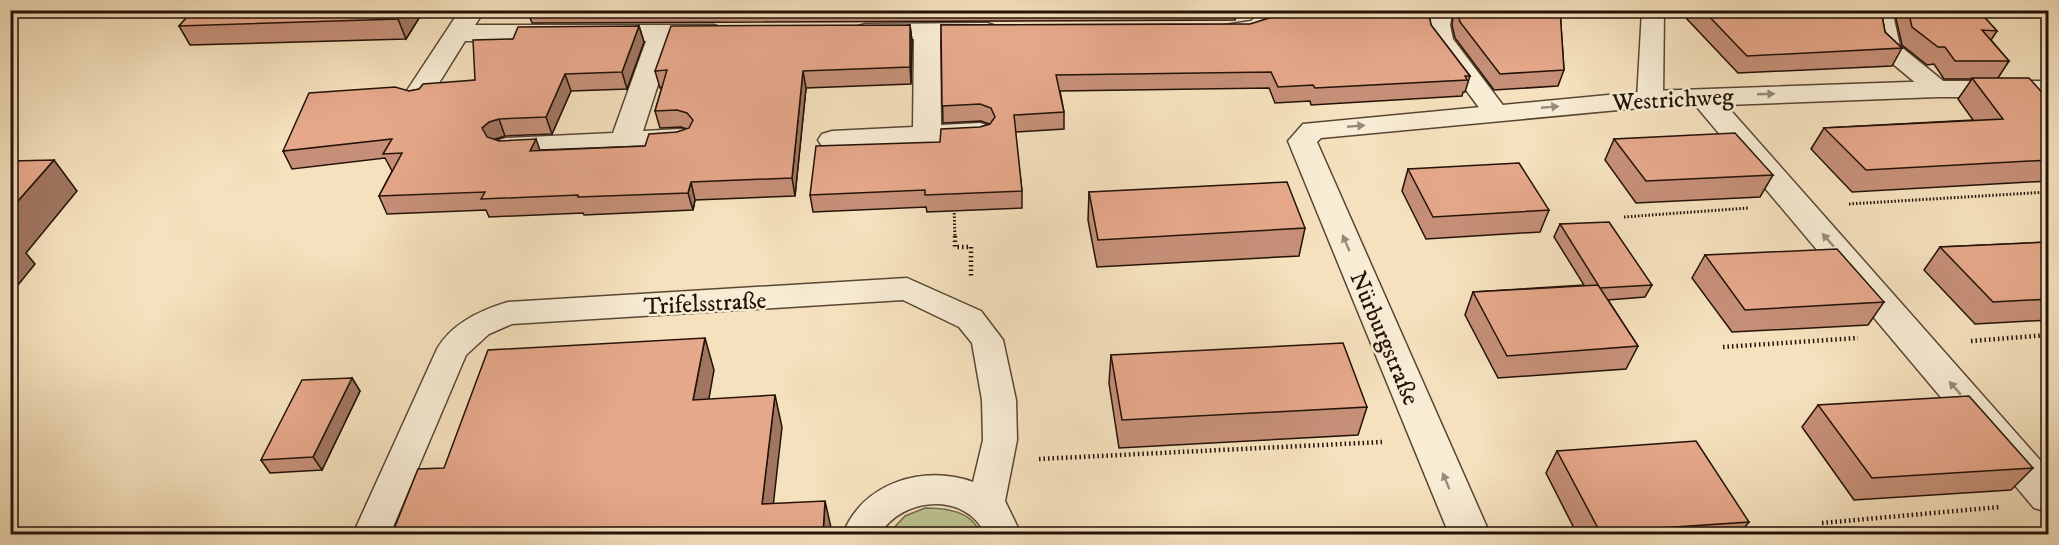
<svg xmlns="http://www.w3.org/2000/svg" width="2059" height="545" viewBox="0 0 2059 545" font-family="'IM FELL DW Pica',serif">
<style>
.green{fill:#bcc290;stroke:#706a4c;stroke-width:1.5}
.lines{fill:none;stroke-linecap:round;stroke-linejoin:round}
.service-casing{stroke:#584635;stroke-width:3}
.minor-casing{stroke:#584635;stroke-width:3}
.path-far1{stroke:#231208;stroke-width:3;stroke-dasharray:1.5 2;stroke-linecap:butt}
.path{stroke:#231208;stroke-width:4.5;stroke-dasharray:1.5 3;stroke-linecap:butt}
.service{fill:#f8ecd4;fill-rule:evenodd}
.minor{fill:#f8ecd4;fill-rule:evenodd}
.wall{fill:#c69078;stroke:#231208;stroke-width:1.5}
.shaded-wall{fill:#a17661;stroke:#231208;stroke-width:1.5}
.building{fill:#e6a88b;stroke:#231208;stroke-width:1.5}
.oneway{fill:#988a78}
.labels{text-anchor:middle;stroke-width:5;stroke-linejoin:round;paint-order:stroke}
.street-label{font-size:24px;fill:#231208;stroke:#f8ecd4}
</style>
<rect width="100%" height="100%" fill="#f5e1bd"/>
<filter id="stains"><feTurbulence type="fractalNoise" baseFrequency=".00333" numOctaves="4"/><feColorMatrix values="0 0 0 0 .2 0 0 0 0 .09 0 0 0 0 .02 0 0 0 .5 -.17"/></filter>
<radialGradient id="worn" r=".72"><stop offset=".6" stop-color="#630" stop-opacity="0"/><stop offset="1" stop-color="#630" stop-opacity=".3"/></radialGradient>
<path class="green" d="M925,508C946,508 973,511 980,534H888L905,516Z"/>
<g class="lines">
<g class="service-casing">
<path id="service" d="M1431,10H1453L1450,25L1453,39L1508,112L1504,117L1495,120L1486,117L1429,40L1426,25Z
M1642,10H1664L1663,99L1659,104L1650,107L1641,104L1637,99Z
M1870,10H1892L1900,46L1947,84L1950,89L1947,94L1938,96L1929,94L1881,54L1877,49Z
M907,278L981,311L1003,340L1016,400L1017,440L1005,501L1021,534H985C966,492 903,496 880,534H843C862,483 924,464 973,482L983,440L982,400L972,343L959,327L903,300L512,324L489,334L466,355L390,534H353L437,349C452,323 481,310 508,302Z"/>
</g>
<g class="minor-casing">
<path id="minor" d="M460,10L477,11L481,16L475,25H714L723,28L727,33L723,38L714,41H672L643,131L681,129L691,132L695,138L691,144L681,147L506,156L496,153L491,147L496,141L506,138L613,133L646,41H465L426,104L416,106L406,104L402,98Z
M1265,10H1291C1276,33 1252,42 1225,35L1221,30L1225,25L1251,21Z
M987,23L996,26L1000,31L996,36L987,39H940L941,125L980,123L990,126L994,132L990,138L980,141L832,149L822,146L818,140L822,134L832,131L913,127L914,39L865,40L856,37L852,32L856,27L865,24Z
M1938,81H2048V97H1938L1726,105L2048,469V512L2034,508L1696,106L1650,107L1321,138L1317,142L1490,534H1449L1288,141L1303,124L1650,91Z"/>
</g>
<path class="path-far1" d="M1849,204L2048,192
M954,206L955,238
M1624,217L1748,208"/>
<path class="path" d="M955,236V247H971V278
M1971,341L2048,335
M1723,347L1858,338
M1039,459L1382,442
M1822,523L2000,507"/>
<use href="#service" class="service"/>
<use href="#minor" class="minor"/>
</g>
<path class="wall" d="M185,10H424L406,39L190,45L179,26L188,16Z
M527,10H1237L1235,20L532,23Z
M1327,10H1430L1429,13L1431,25L1470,76L1465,92H1463L1462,96L1311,105L1310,101L1275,103L1269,88L1060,91L1064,112V129L1015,132L1022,191V208L927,212L926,207L813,212L810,195L940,142L989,124L981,121L943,123L941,25L1250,24L1329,14Z
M1454,10H1560L1564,70L1558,86L1494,90L1455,38L1452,25Z
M1687,10H1881L1885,32L1902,48L1892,66L1738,73L1687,19L1689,13Z
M1894,10H1989L1984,17L1997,31L1991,40L2009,61L1998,78L2049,100V181L1852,192L1811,149L1824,128L1973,120L1958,99L1972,79H1944L1934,64L1927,65L1902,45Z
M910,25L912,41L911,84L806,88L795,196L695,200L693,210L584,215L583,213L489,217L486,210L387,214L379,196L392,171L385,158L292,169L283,151L409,91L475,80L513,39L639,26L644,42L627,89L571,91L552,134L505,136L495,140L540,150L645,146L677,132L687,129L681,127L660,128L655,111L662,87L660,88L655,71Z
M1614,139L1773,175L1760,197L1636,203L1605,160Z
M1408,169L1549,210L1540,232L1426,239L1402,191Z
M1089,192L1305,228L1299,256L1097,267L1088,220Z
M1560,224L1652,285L1645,297L1608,300L1638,346L1626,369L1498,378L1465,315L1473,292L1584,285L1554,237Z
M2049,242V320L1975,324L1924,270L1940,247Z
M1705,255L1884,302L1868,325L1732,332L1692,278Z
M1111,355L1367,407L1358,435L1119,448L1109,383Z
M352,378L360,391L322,470L270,473L261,460Z
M1818,405L2033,468L2011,490L1854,500L1802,427Z
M1557,451L1749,522L1739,534H1577L1546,473Z"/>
<path class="shaded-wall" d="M404,10H424L406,39L398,19Z
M910,25L912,41L911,84L910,67Z
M639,26L644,42L627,89L622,72Z
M803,71L806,88L795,196L792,178Z
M565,74L571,91L552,134L546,117Z
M499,119L505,136L495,139L489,146L482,128L489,122Z
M536,139L542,156L530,151Z
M54,160L77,191L26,253L35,264L10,295V210Z
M691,182L695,200L693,210L688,193Z
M705,338L714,370L703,432L693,400Z
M352,378L360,391L322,470L313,457Z
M775,395L782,427L770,534L762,504Z
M825,501L832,532V534H823Z"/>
<path class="building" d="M193,10H404L398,19L179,26Z
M1337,10H1428L1431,25L1470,76H1465L1467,80L1315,88L1313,85L1278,87L1271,72L1056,75L1064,112L1014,115L1022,191L925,195V190L810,195L816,146L940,142L941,129L980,127L990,124L995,117L991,108L980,104L942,106L941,25L1250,24L1282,14H1338Z
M1457,10H1560L1564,70L1500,74L1460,22Z
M1703,10H1881L1885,32L1902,48L1747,56Z
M1908,10H1978L1997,31L1982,30L2009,61H1955L1945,47H1938L1912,27Z
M910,25V67L803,71L792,178L691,182L688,193L578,197V195L481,199L485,192L379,196L402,153L383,154L392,139L283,151L309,93L395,87L409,91L419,89L423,84L475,80L473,40L513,39L518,27L639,26L622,72L565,74L546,117L499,119L489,122L482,128L487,137L499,141L536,139L530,151L645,146L649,134L677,132L689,128L693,120L687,113L677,110L655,111L667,70L655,71L671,26Z
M1972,78H2029L2049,100V160L1866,170L1824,128L2003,119Z
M1735,133L1773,175L1646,181L1614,139Z
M54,160L10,210V161Z
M1519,163L1549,210L1433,217L1408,169Z
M1287,182L1305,228L1098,240L1089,192Z
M1609,222L1652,285L1600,288L1560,224Z
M2049,242V299L1993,302L1940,247Z
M1837,249L1884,302L1745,310L1705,255Z
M1598,285L1638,346L1507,356L1473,292Z
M705,338L693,400L775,395L762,504L825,501L823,534H392L418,469L444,468L488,350Z
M1343,343L1367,407L1122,420L1111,355Z
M352,378L313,457L261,460L302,380Z
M1969,396L2033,468L1872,478L1818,405Z
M1696,441L1749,522L1600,532L1557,451Z
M1819,528L1824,534H1772L1770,532Z"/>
<defs><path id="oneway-solid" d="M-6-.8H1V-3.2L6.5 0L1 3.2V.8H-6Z" transform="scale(1.5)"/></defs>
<g class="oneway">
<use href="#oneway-solid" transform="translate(1766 94) rotate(-2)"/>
<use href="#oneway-solid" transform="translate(1550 107) rotate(-5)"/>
<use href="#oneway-solid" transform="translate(1356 126) rotate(-5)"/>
<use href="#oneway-solid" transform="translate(1828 240) rotate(-131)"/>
<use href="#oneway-solid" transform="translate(1346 243) rotate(-113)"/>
<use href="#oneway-solid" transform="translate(1955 388) rotate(-131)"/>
<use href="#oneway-solid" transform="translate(1446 481) rotate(-113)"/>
</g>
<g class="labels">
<g class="street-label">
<text transform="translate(1673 99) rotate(-3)" y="8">Westrichweg</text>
<text transform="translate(705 303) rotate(-3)" y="8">Trifelsstraße</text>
<text transform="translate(1385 338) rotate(67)" y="8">Nürburgstraße</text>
</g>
</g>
<rect width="2059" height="545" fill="none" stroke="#f5e1bd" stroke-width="36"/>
<rect x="12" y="12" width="2035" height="521" fill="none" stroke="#231208" stroke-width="3"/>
<rect x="18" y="18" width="2023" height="509" fill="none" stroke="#231208" stroke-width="1.5"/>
<rect width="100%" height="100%" filter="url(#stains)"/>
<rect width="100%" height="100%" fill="url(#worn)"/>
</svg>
